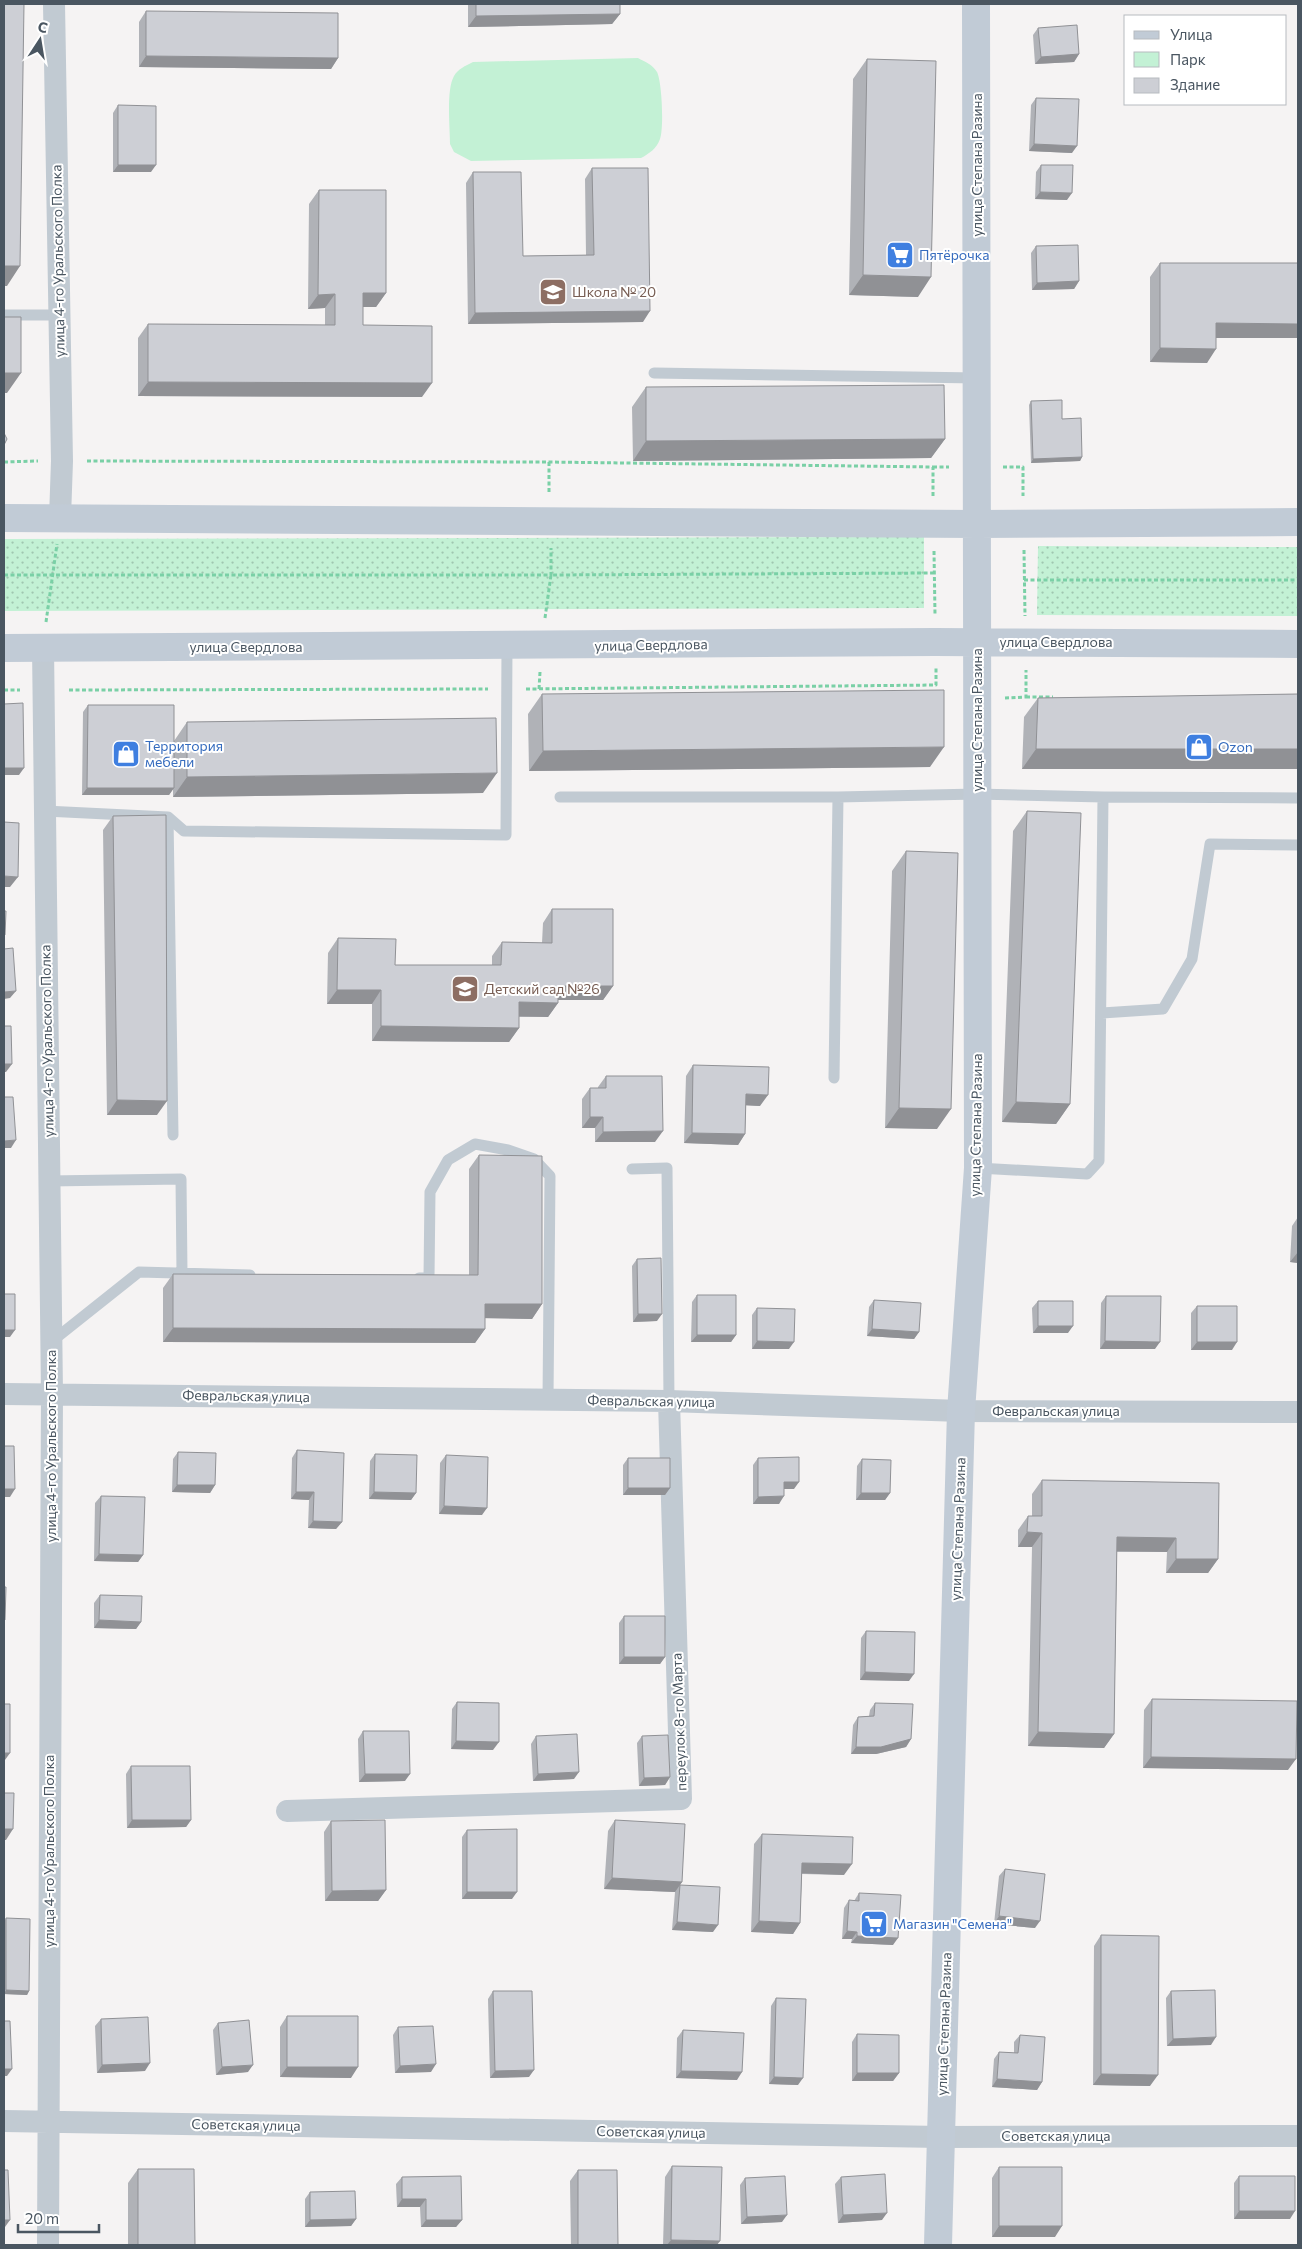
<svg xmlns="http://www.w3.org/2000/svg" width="1302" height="2249" viewBox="0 0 1302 2249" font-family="Commissioner,sans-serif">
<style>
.green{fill:url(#green-dots)}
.pitch{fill:#c3f1d5}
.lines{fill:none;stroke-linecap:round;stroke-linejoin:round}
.path{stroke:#7ad0a6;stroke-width:3;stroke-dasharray:4 2.5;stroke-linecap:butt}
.service{stroke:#c1cad2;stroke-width:11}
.minor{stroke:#c1cad2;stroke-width:22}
.secondary{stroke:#c1cbd6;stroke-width:28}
.wall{fill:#b0b2b7}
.shaded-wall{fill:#909195}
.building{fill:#cdcfd5;stroke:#909195}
.labels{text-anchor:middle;stroke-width:4;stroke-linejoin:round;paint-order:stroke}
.street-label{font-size:14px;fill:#4a5661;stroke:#fff}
.shop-label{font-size:14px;fill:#366cbe;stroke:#fff;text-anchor:start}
.education-label{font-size:14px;fill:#785e54;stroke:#fff;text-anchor:start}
</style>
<defs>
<pattern id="green-dots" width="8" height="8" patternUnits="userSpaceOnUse" patternTransform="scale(1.25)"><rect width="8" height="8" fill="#c3f1d5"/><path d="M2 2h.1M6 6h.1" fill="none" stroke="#a0c6b0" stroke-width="1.8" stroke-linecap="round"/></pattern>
</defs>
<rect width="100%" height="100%" fill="#f5f3f3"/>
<path class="green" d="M924,537V608L4,611V539Z
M1038,546L1298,547V616L1037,615Z"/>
<path class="pitch" d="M638,58C645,62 652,64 657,72C662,82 664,128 660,139C657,148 649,154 641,158L471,161L454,152L450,144C450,127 446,90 454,76C458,69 465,66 473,62Z"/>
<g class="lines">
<path class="path" d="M87,461L549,462L933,467V497
M4,462L38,461
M549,462V494
M933,467H949
M1003,467H1023V496
M1024,550L1025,616
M934,551L935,615
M4,575H551V548
M1024,580H1298
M545,618L551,575L934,573
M46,622L57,544
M526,689L936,685V668
M539,689L540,672
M4,690H20
M69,690L488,689
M1026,697H1053
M1005,698L1026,697V670"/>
<path class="service" d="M4,315H58
M654,373L978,378
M560,797H838L977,794L1103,797L1298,798
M45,811L168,817L173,1135
M168,817L184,831L506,835L507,646
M1102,1013L1163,1009L1192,959L1210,844L1298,845
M834,1078L838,797
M978,1168L1087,1174L1099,1161L1103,797
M632,1169L667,1168L669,1401
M49,1181L181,1179L182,1273
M419,1278H429L430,1192L448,1160L475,1144L508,1150L534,1159L550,1176L548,1399
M51,1342L139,1272L250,1275"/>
<path class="minor" d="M54,4L62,461L60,518
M43,647L52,1394L48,2245
M4,1394L669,1401L961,1411L1298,1412
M287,1811L681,1799L669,1401
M4,2121L941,2137L1298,2136"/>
<path class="secondary" d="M4,518L978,524L1298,522
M4,648L935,642L1298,644
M938,2245L961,1411L978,1168L976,4"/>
</g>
<path class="wall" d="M468,4H620V14L612,24L468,27Z
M146,11L338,58L331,69L139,67V22Z
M1038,28L1079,54L1074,62L1035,64L1033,35Z
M867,59L918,297L849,295L853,79Z
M1036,98L1072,153L1029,151L1031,105Z
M118,105L151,172H113V113Z
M1041,165L1067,200L1035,199L1036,172Z
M592,168L643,322L468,324L466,183L473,172L523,256L586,255L585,179Z
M319,190L386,293L376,307H363V325L422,397L138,396V338L148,324L325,325V308L308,309L309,204Z
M1036,246L1079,281L1074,289L1032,290L1031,253Z
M1160,263H1298V338H1216L1207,363L1150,362V277Z
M646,387L945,439L931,458L633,461L632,407Z
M1031,401L1062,419L1082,457L1080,461L1031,463L1029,405Z
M542,694L930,767L529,771L528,714Z
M1298,694V769H1022L1024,717L1038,698Z
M88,705L174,741L187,722L483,793L173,797V789L169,795H82L83,712Z
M1027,811L1070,1104L1056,1124L1002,1122L1013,831Z
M113,816L157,1115H107L103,830Z
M906,851L937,1129L885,1128L892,871Z
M552,909L613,986L603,1000H558V1003L548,1017H519V1028L509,1042L372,1041V1004H327L328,953L338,938L395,965H492V956L502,942L542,943L543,923Z
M693,1065L760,1106L746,1105L745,1134L738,1145L684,1143L686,1076Z
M606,1076L655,1142H595V1128H582V1099L590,1088H598V1087Z
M479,1155L542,1304L532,1319L485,1318V1329L475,1343L163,1342V1288L173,1274L469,1275V1169Z
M1298,1217V1263L1290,1262L1292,1226Z
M637,1259L657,1321L633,1322L632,1266Z
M697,1295L736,1335L731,1342H691L692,1302Z
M1106,1296L1155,1349H1100L1101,1303Z
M874,1300L919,1332L914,1339L867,1336L869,1307Z
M1038,1301L1068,1333H1033L1032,1308Z
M1197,1306L1232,1350H1191V1313Z
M757,1308L789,1349H752V1315Z
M297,1450L342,1522L336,1529L308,1528L309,1500L291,1499L292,1458Z
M178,1452L215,1485L210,1493L172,1492L173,1459Z
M375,1454L416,1493L411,1500L369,1499L370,1461Z
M446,1455L482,1515L439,1514L440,1463Z
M628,1458L670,1488L665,1495H623V1465Z
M758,1458L794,1489H784L779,1504H753V1465Z
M862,1459L890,1493L885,1500H856L857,1466Z
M1042,1480L1219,1483L1218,1559L1208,1573H1166L1167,1552H1117L1114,1734L1104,1748L1028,1746L1032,1547H1018V1530L1028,1516H1032V1494Z
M101,1496L143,1555L138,1562L94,1561L95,1503Z
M100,1595L141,1622L136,1629L94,1628V1603Z
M624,1616L665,1657L660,1664H619V1623Z
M866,1631L909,1681L860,1680L861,1638Z
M1152,1699L1288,1770L1143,1768L1144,1710Z
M457,1702L493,1750L451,1749L452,1709Z
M875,1703L911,1739L906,1747L876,1754H851L853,1725L858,1717L869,1716L870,1710Z
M363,1731L405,1781L359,1782L358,1739Z
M536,1736L574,1779L533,1781L531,1744Z
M642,1736L670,1777L665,1785L639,1786L637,1743Z
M131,1766L191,1820L186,1827L127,1828L126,1774Z
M615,1820L682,1882L680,1885L713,1932L672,1930L675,1892L604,1889L608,1831Z
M331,1821L386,1890L378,1901H325L324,1832Z
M467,1830L512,1899H462V1837Z
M762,1834L844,1875L802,1874L800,1923L793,1934L751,1932L754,1844Z
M1005,1869L1035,1928L994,1924L999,1876Z
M859,1893L893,1945L851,1943L852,1939H842L844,1908L849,1900L854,1901Z
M6,1918L29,1991L27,1995L4,1994V1922Z
M1101,1935L1150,2086L1093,2085L1094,1946Z
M493,1991L529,2077L490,2078L488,1999Z
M1171,1991L1211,2045L1167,2046L1166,1998Z
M776,1998L798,2085L769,2084L771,2006Z
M287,2016L351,2078L280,2077V2027Z
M101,2019L145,2071L97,2073L95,2026Z
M218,2023L248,2072L216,2075L213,2030Z
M398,2027L431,2072L395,2073L393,2035Z
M683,2030L737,2080L676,2078L677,2038Z
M857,2034L899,2073L893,2081H852V2042Z
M1020,2035L1042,2082L1037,2090L992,2087L994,2059L999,2052L1014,2053V2042Z
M672,2166L717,2245H663L665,2177Z
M999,2167L1055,2237H992V2178Z
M138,2169L195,2245H128V2183Z
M578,2170L618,2245H571L570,2181Z
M1239,2176L1290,2219H1234V2183Z
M402,2177L462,2220L456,2227H421L420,2207H397L396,2184Z
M841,2177L882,2220L838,2223L835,2184Z
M745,2178L782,2222L741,2224L740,2185Z
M310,2192L356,2219L351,2226L305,2227V2199Z"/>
<path class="shaded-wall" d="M620,14L612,24L468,27L476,16Z
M1079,54L1074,62L1035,64L1041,57Z
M146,56L338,58L331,69L139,67Z
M1034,144L1077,146L1072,153L1029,151Z
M118,165H156L151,172H113Z
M1040,192L1072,193L1067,200L1035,199Z
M4,266H20L7,286H4Z
M863,275L931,277L918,297L849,295Z
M1079,281L1074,289L1032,290L1037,283Z
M363,293H386L376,307H354Z
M335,294L325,308L308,309L318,295Z
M650,311L643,322L468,324L475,313Z
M1216,323L1298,324V338H1207Z
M1160,348L1216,349L1207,363L1150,362Z
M4,373H21L7,393H4Z
M148,382L432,383L422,397L138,396Z
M945,439L931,458L633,461L646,441Z
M1082,457L1080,461L1031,463L1033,459Z
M944,747L930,767L529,771L543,751Z
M1036,749H1298V769H1022Z
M4,768H24L19,775H4Z
M497,773L483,793L173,797L187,777Z
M87,788H174L169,795H82Z
M4,876L18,877L10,887H4Z
M558,986H613L603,1000H548Z
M337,990H381L372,1004H327Z
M16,991L10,998L4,999V992Z
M519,1002L558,1003L548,1017L509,1016Z
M381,1026L519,1028L509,1042L372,1041Z
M4,1064H12L6,1072H4Z
M746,1094L768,1095L760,1106L738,1105Z
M117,1100L167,1101L157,1115H107Z
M1016,1102L1070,1104L1056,1124L1002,1122Z
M899,1108L951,1109L937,1129L885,1128Z
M590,1117H603L595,1128H582Z
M663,1131L655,1142H595L603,1132Z
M692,1133L745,1134L738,1145L684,1143Z
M16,1140L11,1148H4V1141Z
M1298,1252V1263L1290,1262Z
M485,1304H542L532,1319L475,1318Z
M638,1314H662L657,1321L633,1322Z
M1038,1326H1073L1068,1333H1033Z
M173,1328L485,1329L475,1343L163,1342Z
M872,1329L919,1332L914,1339L867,1336Z
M4,1330H15L10,1337H4Z
M697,1335H736L731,1342H691Z
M757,1341L794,1342L789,1349H752Z
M1105,1341L1160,1342L1155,1349H1100Z
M1197,1342H1237L1232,1350H1191Z
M784,1482H799L794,1489H779Z
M177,1485H215L210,1493L172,1492Z
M628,1488H670L665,1495H623Z
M4,1489H15L10,1497H4Z
M296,1492H314L309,1500L291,1499Z
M374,1492L416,1493L411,1500L369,1499Z
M861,1493H890L885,1500H856Z
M784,1496L779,1504H753L758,1497Z
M444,1506L487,1508L482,1515L439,1514Z
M313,1521L342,1522L336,1529L308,1528Z
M1027,1532L1042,1533L1032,1547H1018Z
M1117,1537L1176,1538L1167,1552L1108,1551Z
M99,1554L143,1555L138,1562L94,1561Z
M1176,1559H1218L1208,1573H1166Z
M99,1620L141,1622L136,1629L94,1628Z
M624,1657H665L660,1664H619Z
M865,1672L914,1674L909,1681L860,1680Z
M1038,1732L1114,1734L1104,1748L1028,1746Z
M911,1739L906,1747L876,1754H851L856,1747Z
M456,1741L499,1742L493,1750L451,1749Z
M4,1753H10L5,1760H4Z
M1151,1757L1296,1759L1288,1770L1143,1768Z
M579,1772L574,1779L533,1781L538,1774Z
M365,1774H410L405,1781L359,1782Z
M670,1777L665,1785L639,1786L644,1778Z
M132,1820H191L186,1827L127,1828Z
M4,1829H13L6,1840H4Z
M802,1863L852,1864L844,1875L795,1873Z
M612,1878L682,1882L675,1892L604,1889Z
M386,1890L378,1901H325L332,1891Z
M467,1892H517L512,1899H462Z
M999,1916L1040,1921L1035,1928L994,1924Z
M759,1921L800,1923L793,1934L751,1932Z
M677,1922L718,1925L713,1932L672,1930Z
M847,1931L857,1932L852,1939H842Z
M857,1936L898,1938L893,1945L851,1943Z
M6,1990L29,1991L27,1995L4,1994Z
M1216,2037L1211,2045L1167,2046L1173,2039Z
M150,2063L145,2071L97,2073L102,2065Z
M436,2064L431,2072L395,2073L400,2066Z
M253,2065L248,2072L216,2075L222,2067Z
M287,2067H358L351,2078L280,2077Z
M4,2069H12L7,2076H4Z
M534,2070L529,2077L490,2078L495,2071Z
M681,2071L742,2072L737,2080L676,2078Z
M857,2073H899L893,2081H852Z
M1101,2074L1158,2075L1150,2086L1093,2085Z
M774,2077L803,2078L798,2085L769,2084Z
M997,2079L1042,2082L1037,2090L992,2087Z
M402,2199H426L420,2207H397Z
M1239,2211H1295L1290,2219H1234Z
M887,2213L882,2220L838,2223L843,2215Z
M787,2215L782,2222L741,2224L747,2217Z
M356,2219L351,2226L305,2227L310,2220Z
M4,2220H10L5,2227H4Z
M426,2220H462L456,2227H421Z
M999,2226H1062L1055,2237H992Z
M671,2240L720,2241L717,2245H667Z"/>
<path class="building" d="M4,4H24L20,266H4Z
M476,4H620V14L476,16Z
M146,11L338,13V58L146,56Z
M1077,25L1079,54L1041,57L1038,28Z
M867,59L936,61L931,277L863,275Z
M1036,98L1079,99L1077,146L1034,144Z
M118,105L156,106V165H118Z
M1041,165H1073L1072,193L1040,192Z
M592,168H648L650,311L475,313L473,172H521L523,256L594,255Z
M319,190H386V293H363V325L432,326V383L148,382V324L335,325V294L318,295Z
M1078,245L1079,281L1037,283L1036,246Z
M1160,263H1298V324L1216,323V349L1160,348Z
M4,317H21V373H4Z
M944,385L945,439L646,441V387Z
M1062,400V419L1081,418L1082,457L1033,459L1031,401Z
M4,433L7,439L4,445Z
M944,690V747L543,751L542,694Z
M1298,694V749H1036L1038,698Z
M23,703L24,768H4V704Z
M88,705H174V788H87Z
M496,718L497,773L187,777V722Z
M1027,811L1081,813L1070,1104L1016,1102Z
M166,815L167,1101L117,1100L113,816Z
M4,822L19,823L18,877L4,876Z
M906,851L958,853L951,1109L899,1108Z
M552,909H613V986H558V1003L519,1002V1028L381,1026V990H337L338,938L396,939L395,965H501L502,942L552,943Z
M4,911H6L5,935L4,934Z
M13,948L16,991L4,992V949Z
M4,1026H11L12,1064H4Z
M693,1065L769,1067L768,1095L746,1094L745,1134L692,1133Z
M606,1076H662L663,1131L603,1132V1117H590V1088H606Z
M4,1097H13L16,1140L4,1141Z
M479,1155L542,1156V1304H485V1329L173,1328V1274L478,1275Z
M661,1258L662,1314H638L637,1259Z
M4,1294H15V1330H4Z
M697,1295H736V1335H697Z
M1106,1296H1161L1160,1342L1105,1341Z
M874,1300L921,1303L919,1332L872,1329Z
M1038,1301H1073V1326H1038Z
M1197,1306H1237V1342H1197Z
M757,1308L795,1309L794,1342L757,1341Z
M4,1446H14L15,1489H4Z
M297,1450L344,1453L342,1522L313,1521L314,1492H296Z
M178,1452L216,1453L215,1485H177Z
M375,1454L417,1455L416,1493L374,1492Z
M446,1455L488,1457L487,1508L444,1506Z
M799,1457V1482H784V1496L758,1497V1458Z
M628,1458H670V1488H628Z
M862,1459L891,1460L890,1493H861Z
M1042,1480L1219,1483L1218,1559H1176V1538L1117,1537L1114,1734L1038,1732L1042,1533L1027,1532L1028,1516H1042Z
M101,1496L145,1497L143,1555L99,1554Z
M4,1587H6L5,1620H4Z
M100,1595L142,1596L141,1622L99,1620Z
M624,1616H665V1657H624Z
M866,1631L915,1632L914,1674L865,1672Z
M1152,1699L1297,1701L1296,1759L1151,1757Z
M457,1702L499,1703V1742L456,1741Z
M875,1703L913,1704L911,1739L881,1747H856L858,1717L874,1716Z
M4,1704H10V1753H4Z
M363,1731H409L410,1774H365Z
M577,1734L579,1772L538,1774L536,1736Z
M668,1735L670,1777L644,1778L642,1736Z
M131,1766H190L191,1820H132Z
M4,1793H14L13,1829H4Z
M385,1820L386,1890L332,1891L331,1821Z
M615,1820L685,1824L682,1882L612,1878Z
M517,1829V1892H467V1830Z
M762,1834L853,1837L852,1864L802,1863L800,1923L759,1921Z
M1005,1869L1045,1874L1040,1921L999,1916Z
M680,1885L720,1887L718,1925L677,1922Z
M859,1893L901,1895L898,1938L857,1936V1932L847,1931L849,1900L859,1901Z
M6,1918L30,1919L29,1991L6,1990Z
M1101,1935L1159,1936L1158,2075L1101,2074Z
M1215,1990L1216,2037L1173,2039L1171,1991Z
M493,1991H532L534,2070L495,2071Z
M776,1998L806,1999L803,2078L774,2077Z
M287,2016H358V2067H287Z
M148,2017L150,2063L102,2065L101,2019Z
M249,2020L253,2065L222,2067L218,2023Z
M4,2021H10L12,2069H4Z
M433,2026L436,2064L400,2066L398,2027Z
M683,2030L744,2033L742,2072L681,2071Z
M857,2034L899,2035V2073H857Z
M1020,2035L1045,2037L1042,2082L997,2079L999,2052L1018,2053Z
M672,2166L722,2167L720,2241L671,2240Z
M999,2167H1062V2226H999Z
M138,2169H194L195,2245H138Z
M4,2170H8L10,2220H4Z
M578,2170H617L618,2245H578Z
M885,2174L887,2213L843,2215L841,2177Z
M461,2176L462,2220H426V2199H402V2177Z
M785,2176L787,2215L747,2217L745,2178Z
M1239,2176H1295V2211H1239Z
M355,2191L356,2219L310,2220V2192Z"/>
<defs>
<g id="supermarket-square" transform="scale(1.4375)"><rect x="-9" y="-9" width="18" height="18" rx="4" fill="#3f7fe0" stroke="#fff"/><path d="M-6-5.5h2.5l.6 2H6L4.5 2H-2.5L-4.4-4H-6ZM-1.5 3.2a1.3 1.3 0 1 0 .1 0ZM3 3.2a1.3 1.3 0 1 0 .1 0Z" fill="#fff"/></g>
<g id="school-square" transform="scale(1.4375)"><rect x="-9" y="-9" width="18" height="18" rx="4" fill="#8d6e63" stroke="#fff"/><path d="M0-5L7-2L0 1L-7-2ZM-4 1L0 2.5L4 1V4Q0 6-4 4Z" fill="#fff"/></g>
<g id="shop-square" transform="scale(1.4375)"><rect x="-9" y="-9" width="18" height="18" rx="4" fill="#3f7fe0" stroke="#fff"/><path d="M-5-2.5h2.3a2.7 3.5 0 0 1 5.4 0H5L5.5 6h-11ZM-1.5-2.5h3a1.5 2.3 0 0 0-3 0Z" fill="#fff"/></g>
</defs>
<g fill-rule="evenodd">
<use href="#supermarket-square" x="900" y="255"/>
<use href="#school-square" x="553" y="292"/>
<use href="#shop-square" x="1199" y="747"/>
<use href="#shop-square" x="126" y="754"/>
<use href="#school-square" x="465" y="989"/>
<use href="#supermarket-square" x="874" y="1924"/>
</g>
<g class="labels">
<g class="street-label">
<text transform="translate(977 165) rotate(-90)" y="5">улица Степана Разина</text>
<text transform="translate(58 261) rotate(-91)" y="5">улица 4-го Уральского Полка</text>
<text x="1056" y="647">улица Свердлова</text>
<text transform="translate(651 645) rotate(-1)" y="5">улица Свердлова</text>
<text x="246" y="652">улица Свердлова</text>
<text transform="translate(977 720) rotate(-90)" y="5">улица Степана Разина</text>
<text transform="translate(47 1041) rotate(-91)" y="5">улица 4-го Уральского Полка</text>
<text transform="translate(976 1125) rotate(-89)" y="5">улица Степана Разина</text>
<text transform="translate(246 1396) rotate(1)" y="5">Февральская улица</text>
<text transform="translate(651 1401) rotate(1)" y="5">Февральская улица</text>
<text x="1056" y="1416">Февральская улица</text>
<text transform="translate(51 1446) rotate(-90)" y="5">улица 4-го Уральского Полка</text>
<text transform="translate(958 1529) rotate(-88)" y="5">улица Степана Разина</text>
<text transform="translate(679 1722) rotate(-92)" y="5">переулок 8-го Марта</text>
<text transform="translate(49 1851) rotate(-90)" y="5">улица 4-го Уральского Полка</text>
<text transform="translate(944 2024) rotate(-88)" y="5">улица Степана Разина</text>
<text transform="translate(246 2125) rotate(1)" y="5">Советская улица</text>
<text transform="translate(651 2132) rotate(1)" y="5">Советская улица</text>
<text x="1056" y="2141">Советская улица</text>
</g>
<g class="shop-label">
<text x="919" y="260">Пятёрочка</text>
<text x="145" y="751">Территория<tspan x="145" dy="16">мебели</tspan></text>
<text x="1218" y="752">Ozon</text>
<text x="893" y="1929">Магазин "Семена"</text>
</g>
<g class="education-label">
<text x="572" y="297">Школа № 20</text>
<text x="484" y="994">Детский сад №26</text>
</g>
</g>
<rect width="1302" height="2249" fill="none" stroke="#4a5661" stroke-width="10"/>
<rect x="1124" y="15" width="162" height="90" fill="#ffffff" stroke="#b7bbc0"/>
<rect x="1134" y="31" width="25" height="8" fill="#c1cbd6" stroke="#b7bbc0"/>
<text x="1170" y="40" font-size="15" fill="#4a5661">Улица</text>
<rect x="1134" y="52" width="25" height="15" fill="#c3f1d5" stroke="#b7bbc0"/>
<text x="1170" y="65" font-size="15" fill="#4a5661">Парк</text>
<rect x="1134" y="78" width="25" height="15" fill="#cdcfd5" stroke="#b7bbc0"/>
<text x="1170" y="90" font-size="15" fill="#4a5661">Здание</text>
<g transform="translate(40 40) rotate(12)" stroke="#ffffff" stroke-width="4" paint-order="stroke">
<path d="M0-4L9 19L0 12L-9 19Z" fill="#4a5661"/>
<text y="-8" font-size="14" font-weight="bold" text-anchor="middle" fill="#4a5661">С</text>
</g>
<path d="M18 2224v8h81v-8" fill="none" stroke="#4a5661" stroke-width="2.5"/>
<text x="25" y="2224" font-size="15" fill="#4a5661" stroke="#ffffff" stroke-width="4" paint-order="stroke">20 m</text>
</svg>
